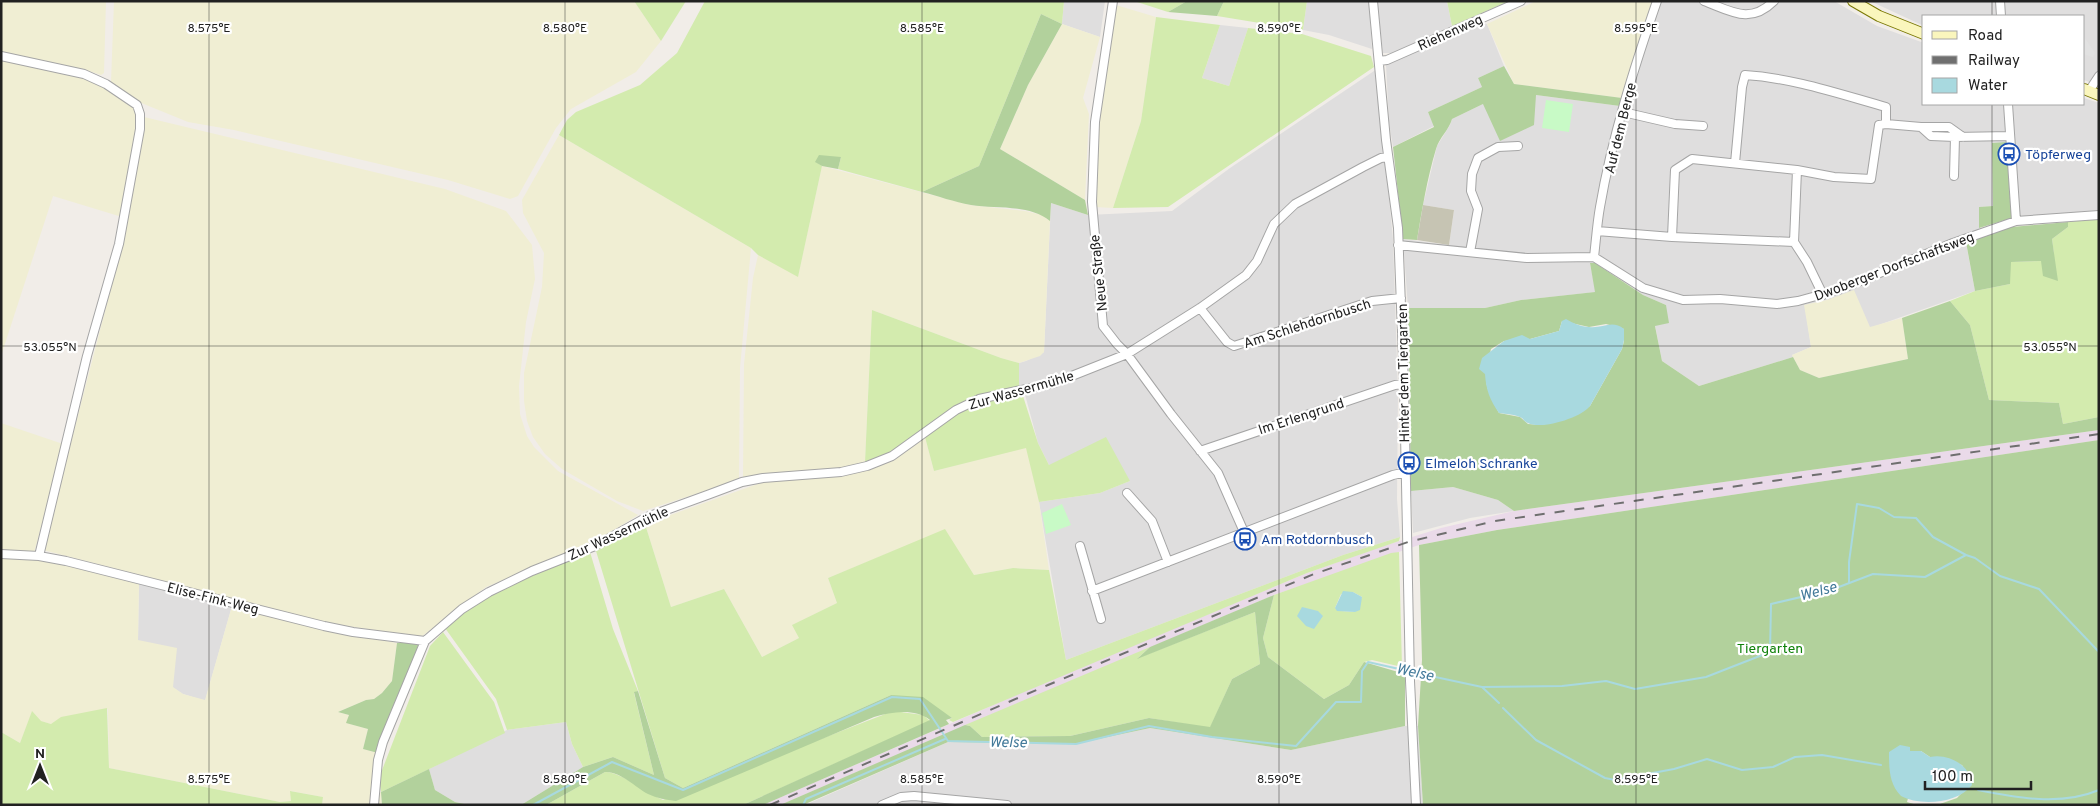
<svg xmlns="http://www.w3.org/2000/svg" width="2100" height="806" viewBox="0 0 2100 806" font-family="Overpass,sans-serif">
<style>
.residential{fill:#dfdede}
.industrial{fill:#eadae9}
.construction{fill:#c6c4b3}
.farmland{fill:#f0eed3}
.grass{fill:#d3ebae;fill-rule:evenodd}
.forest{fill:#b2d19c;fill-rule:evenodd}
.park{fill:#c8fac6}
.parking{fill:#e1e1e1}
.water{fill:#a8d9df}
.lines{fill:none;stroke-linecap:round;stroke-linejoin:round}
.stream{stroke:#a8d9df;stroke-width:2}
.street-casing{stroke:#a5a5a5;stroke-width:10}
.secondary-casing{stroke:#7b7904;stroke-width:12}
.street{stroke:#fff;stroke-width:8}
.secondary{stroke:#faf6bd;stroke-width:10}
.rail{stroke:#6f6f6f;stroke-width:2;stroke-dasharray:10 10;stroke-linecap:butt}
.ticks{fill:none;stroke:#212121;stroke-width:1;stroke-opacity:0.45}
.labels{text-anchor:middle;stroke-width:4.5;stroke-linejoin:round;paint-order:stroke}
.street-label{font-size:14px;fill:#212121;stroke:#fff}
.transit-label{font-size:14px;fill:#164399;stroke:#fff;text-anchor:start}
.park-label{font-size:14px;fill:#10820b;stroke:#fff}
.water-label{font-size:15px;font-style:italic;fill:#437a9a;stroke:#fff}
.ticks-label{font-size:12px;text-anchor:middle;fill:#212121;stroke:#fff;stroke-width:4.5;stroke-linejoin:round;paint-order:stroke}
</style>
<rect width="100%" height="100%" fill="#f1ede8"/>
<path class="residential" d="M1064,1H1105L1100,37L1062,24Z
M1307,1H1369L1372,49L1329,35L1303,30Z
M1377,1H1447L1452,26L1392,53H1383Z
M1653,1H1834L1877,26L1924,43V104H2084V98L2099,103V210L2012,218L2007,143H1992L1993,206L1979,207L1980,238L1966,243L1975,291L1870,328L1827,300L1805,305L1811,347L1792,355L1793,357L1699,386L1662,361L1655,325L1666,305L1643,295L1595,263L1590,264L1596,292L1521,300L1485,308H1408L1403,239L1449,245L1454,210L1423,205L1437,146L1450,125L1452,119L1483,104L1536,95L1620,106Z
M1870,1H2099V86L2084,80V16H1924V26Z
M1481,23L1487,24L1504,66L1478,78L1482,87L1428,112L1434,126L1393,147L1389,122L1386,65Z
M1220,25L1248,28L1229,86L1202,78Z
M1377,69L1393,240L1398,393L1397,499L1400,537L1343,555L1066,660L1039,502L1100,493L1130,481L1049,465L1038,443L1023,387L1019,386V363L1026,361L1044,352L1051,203L1088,215L1172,211L1230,168Z
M1453,487L1498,500L1514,511L1470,518L1413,533L1411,491Z
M139,583L232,606L205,701L183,694L173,688L138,641Z
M566,722L572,744L583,767L521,805H469L455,802L435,790L429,769L507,730Z
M1405,726H1418L1423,805H805L948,742L1075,744L1150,728L1291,750Z"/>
<path class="industrial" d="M2099,430V440L1497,530L1419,545L1274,595L808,793L780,805H763L1076,669L1307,573L1380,547L1441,528L1514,511Z"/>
<path class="construction" d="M1423,205L1454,210L1449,245L1417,240Z"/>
<path class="farmland" d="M1,1H106L104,73L101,75L83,69L1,52Z
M114,1H634L661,41L636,72L571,109L556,128L518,196L510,199L448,180L234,130L188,122L139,102L111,82Z
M1536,1H1653L1622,98L1514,84L1487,24Z
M1116,5L1156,17L1141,121L1113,208L1095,207L1098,122Z
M1062,24L1100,37L1083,98L1089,114L1085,200L1000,149L1028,85Z
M1,59L82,76L104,87L135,108L138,116L122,217L53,196L1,356Z
M144,117L445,189L506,211L532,245L535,279L526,322L519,386L520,414L527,436L534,447L558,471L638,515L593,543L486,587L421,637L327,623L43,550L125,234Z
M559,135L751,248L740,368L739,480L643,511L617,501L562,469L545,454L533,437L527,421L524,401V373L542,287L544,253L523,213L522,200Z
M822,166L970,205L1025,211L1042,215L1050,221L1044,352L1040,356L1019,363L1001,358L872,310L865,462L844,469L771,473L743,478L744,364L753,278L758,255L798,276Z
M1854,290L1870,327L1902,318L1908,359L1819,378L1800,370L1792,355L1811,347L1804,305L1827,300Z
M1,423L63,444L33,557L139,583L138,640L177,648L173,687L183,694L205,700L232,606L338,632L397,643L392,681L382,693L374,699L366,700L338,712L349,715L347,723L368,729L363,749L381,754L377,792H381L382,805H322L323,797L291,791V801L280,802L109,768L108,709L51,724L40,721L32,712L20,743L1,732Z
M925,437L934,471L1027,447L1039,502L1049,570L1013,568L974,575L945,530L828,578L837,603L793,625L799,638L762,657L724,589L671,607L645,524L766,481L839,476L896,459Z"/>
<path class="grass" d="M634,1H686L661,41Z
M705,1H1064L1062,24L1041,14L979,166L922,192L838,169L841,157L816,162L822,166L798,277L758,255L751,248L559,135L567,120L576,112L640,85L677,53Z
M1134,1H1187L1168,12Z
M1224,1H1307L1303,30L1217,16Z
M1447,1H1509L1452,26Z
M1156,17L1220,25L1202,78L1229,86L1248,28L1302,34L1371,56L1374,67L1168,207L1113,208L1141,121Z
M2099,219V417L2063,424L2059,403L1989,400L1970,325L1950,301L1975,291L2010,284V262L2042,261L2054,254L2052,239L2068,227V222Z
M872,310L1001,358L1019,363V386L979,395L961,403L891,452L865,462Z
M1022,393L1038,443L1049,465L1106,437L1130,481L1100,493L1039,502L1026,448L934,471L925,437L957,414L979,402Z
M645,524L671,607L724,589L762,657L799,638L792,625L837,603L828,578L945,529L974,575L1013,568L1049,570L1066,660L1343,555L1400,537L1399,541L1307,573L953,722L949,720L952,718L891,695L683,788L665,778L596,551Z
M590,552L613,629L638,691L634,693L654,775L613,757L583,767L572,744L566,722L507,730L496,699L445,628L463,612L513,581Z
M1399,552L1402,667L1372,660L1364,662L1349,685L1324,699L1268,657L1263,638L1274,595L1391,553ZM1353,592L1362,597L1355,612L1341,611L1335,608L1341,594Z
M1255,612L1260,664L1232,679L1210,728L1149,718L1070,736L982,737L970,726L965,725L1150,647L1138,658Z
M443,632L494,702L505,733L381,792L379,778L430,646Z
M107,708L109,768L280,802L291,801L290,791L323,797L322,805H1V732L20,743L32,711L41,721L51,724L61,717Z
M893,711L923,715L930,721L743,805H546L605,772C619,771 647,793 663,800Z"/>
<path class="forest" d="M1187,1H1224L1217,16L1168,12Z
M1041,14L1062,24L1028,85L1000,149L1085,200L1088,215L1051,203L1050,221C1029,204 996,209 971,205C954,202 938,196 922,192L979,166Z
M1504,66L1514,84L1622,98L1620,106L1536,95L1534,125L1500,141L1483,104L1452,119C1449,130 1439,138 1436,149C1427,179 1422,210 1417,240L1403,239L1393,147L1434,127L1428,112L1482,87L1478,78Z
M2007,142L2012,218L1979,228V207L1993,206L1992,143Z
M819,155L841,157L838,169L822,166L815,162Z
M2068,222V227L2052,239L2058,281L2043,276L2041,261L2011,262L2010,284L1975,291L1966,242L2012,227Z
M1590,263H1595L1643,295L1666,305L1669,323L1655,326L1662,361L1699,386L1793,357L1800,370L1819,378L1908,359L1902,318L1950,301L1970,325L1989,400L2059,403L2063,424L2099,417V430L1514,511L1498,500L1453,487L1411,491L1408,308H1485L1521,300L1595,292ZM1562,321L1589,327L1606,324L1624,329V341L1622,349L1590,406L1555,422L1541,425L1528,424L1520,417L1499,413C1484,384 1483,382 1491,349L1504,341L1530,339L1559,331Z
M2099,440V805H1937L1957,798L1972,782L1962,765L1930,757L1921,751L1907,802L1917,805H1423L1418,726L1422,660L1419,545L1497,530Z
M1274,595L1263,638L1268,657L1324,699L1349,685L1364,662L1405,674V726L1291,750L1150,728L1075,744L948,742L803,805H780L965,725L970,726L982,737L1070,736L1149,718L1210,727L1232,679L1260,664L1255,612L1137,659L1150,647Z
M397,643H419L378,753L363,749L368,729L346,723L349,715L338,712L366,700L374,699L382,693L392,681Z
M638,691L665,778L683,788L891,695L923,697L952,718L946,720L949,724L763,805H743L930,720C914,708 892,712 874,717L676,801C666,800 657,798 648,794C635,787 620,771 605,772L546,805H521L583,767L613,757L654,775L634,692Z
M429,769L435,790L455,802L469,805H382L381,792Z"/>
<path class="park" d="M1546,100L1573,104L1569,132L1542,128Z
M1062,504L1071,525L1046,534L1042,513Z"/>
<path class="parking" d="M2084,37L2095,53L2093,57L2084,54Z"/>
<path class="water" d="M1566,319C1573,323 1581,327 1589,327C1602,329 1612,319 1624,329V340L1622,349L1590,406C1581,418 1541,430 1528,423C1525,422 1524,420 1522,418C1515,414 1506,414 1499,413C1490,400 1486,390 1485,374L1479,369L1482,358L1504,341L1522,335L1530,339L1559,331L1562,321Z
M1343,591L1353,592L1362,597L1360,610L1355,612L1337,611L1335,608Z
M1302,607L1318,611L1323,616L1314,629L1306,626L1297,616Z
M1900,745L1910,747V751H1921L1930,757C1948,753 1971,765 1972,785C1958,804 1919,806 1901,796C1889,784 1889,768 1889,752Z"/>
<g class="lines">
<path class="stream" d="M1849,583V562L1857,504L1879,508L1894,517L1916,518L1933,537L1966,555
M1412,672L1482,687L1562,686L1606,681L1635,689L1706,677L1770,652L1771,604L1831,590L1873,574L1925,577L1966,555L1975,558L2000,576L2039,589L2099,652
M1482,687L1499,703
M1503,708L1536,740L1605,778L1615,780L1674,769L1707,759L1742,770L1773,767L1795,757L1822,755L1881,765
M1978,790C2018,798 2061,806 2099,790
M533,805L612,762L683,790L892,697L920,699L948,741L1076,744L1149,726L1212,737L1296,746L1336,702H1361L1362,671L1368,662L1408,671
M803,805L806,799L945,739"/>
<g class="street-casing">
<path id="street" d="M1113,1L1095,122L1092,202L1103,326L1117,344L1127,354L1171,414L1218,473L1244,532
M1373,1L1386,140L1398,228L1404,384L1410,681L1416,805
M1704,1C1731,11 1750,25 1774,1
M2000,1L2001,16
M1,56L84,74L106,84L137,105L140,114V129L119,244L87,356L39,556
M1379,61L1387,60L1521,1
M2089,91L2099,76
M2008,104L2016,221
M1623,112L1675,124L1703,126
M1921,127H1949L1963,137
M1735,163L1742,87L1745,75C1793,78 1839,94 1886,107V124
M1954,176L1955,137L2010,136
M1597,231L1672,237
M1794,242L1672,237L1675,170L1692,159L1797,170
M1398,245L1527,258L1594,257L1643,288L1683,300L1720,299L1777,304L1798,301L1838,290L1953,243L2016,221L2099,215
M1470,252L1478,209L1471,191L1472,174L1478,158L1498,147L1518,146
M1594,257C1596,240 1597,224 1600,207C1612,137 1634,68 1657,1
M1823,295L1807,262L1794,242L1797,170L1834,177L1871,179L1879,125L1886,124L1921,127L1931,136L1955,137
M1200,308L1227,342L1234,346L1372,301L1401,298
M1200,451L1395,385L1404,384
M1127,493L1152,521L1168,562
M1080,546L1101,619
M1,554L39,556L66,561L324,626L353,632L425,641
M1092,591L1393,475L1406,472
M374,805L378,760L383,742L425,641L462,609L489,592L532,571L595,546L647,517L710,494L742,482L763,478L841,472L867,466L892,456L956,410L979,399L1054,383L1127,354L1200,308L1246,275L1257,261L1274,224L1295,204L1363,167L1381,158L1388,157
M882,805L901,797L914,796L1007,805"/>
</g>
<g class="secondary-casing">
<path id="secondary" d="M1853,1L1879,16L1924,34
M2084,89L2099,95"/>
</g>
<use href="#street" class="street"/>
<use href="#secondary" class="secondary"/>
<path class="rail" d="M770,805L1048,685L1314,574L1408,542L1495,521L2099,434"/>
</g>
<path class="ticks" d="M209,1V805M565,1V805M922,1V805M1279,1V805M1636,1V805M1992,1V16M1992,104V805M1,346H2099"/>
<defs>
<g id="bus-ring" transform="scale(1.125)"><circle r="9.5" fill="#fff" stroke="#1a4fb4" stroke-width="1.5"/><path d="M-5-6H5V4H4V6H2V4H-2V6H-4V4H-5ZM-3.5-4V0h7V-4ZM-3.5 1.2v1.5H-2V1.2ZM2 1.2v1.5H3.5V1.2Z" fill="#1a4fb4"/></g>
</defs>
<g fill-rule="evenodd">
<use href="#bus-ring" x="2009" y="154"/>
<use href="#bus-ring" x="1409" y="463"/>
<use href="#bus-ring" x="1245" y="539"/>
</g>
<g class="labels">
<g class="street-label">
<text transform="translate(1450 32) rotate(-24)" y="5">Riehenweg</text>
<text transform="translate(1620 128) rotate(-76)" y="5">Auf dem Berge</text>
<text transform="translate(1894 266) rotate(-21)" y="5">Dwoberger Dorfschaftsweg</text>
<text transform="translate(1098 273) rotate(-96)" y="5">Neue Straße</text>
<text transform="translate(1307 323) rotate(-18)" y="5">Am Schlehdornbusch</text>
<text transform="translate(1403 373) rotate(-91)" y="5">Hinter dem Tiergarten</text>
<text transform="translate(1021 390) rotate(-16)" y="5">Zur Wassermühle</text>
<text transform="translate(1301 416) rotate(-18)" y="5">Im Erlengrund</text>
<text transform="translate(618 533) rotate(-25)" y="5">Zur Wassermühle</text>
<text transform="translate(213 598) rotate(14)" y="5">Elise-Fink-Weg</text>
</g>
<g class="transit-label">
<text x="2025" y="159">Töpferweg</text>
<text x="1425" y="468">Elmeloh Schranke</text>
<text x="1261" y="544">Am Rotdornbusch</text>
</g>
<g class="park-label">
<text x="1770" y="653">Tiergarten</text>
</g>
<g class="water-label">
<text transform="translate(1818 591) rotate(-15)" y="5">Welse</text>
<text transform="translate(1415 672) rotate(12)" y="5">Welse</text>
<text transform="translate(1008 742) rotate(1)" y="5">Welse</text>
</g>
</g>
<g class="ticks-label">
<text x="209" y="32">8.575°E</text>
<text x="565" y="32">8.580°E</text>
<text x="922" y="32">8.585°E</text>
<text x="1279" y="32">8.590°E</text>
<text x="1636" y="32">8.595°E</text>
<text x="50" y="351">53.055°N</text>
<text x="2050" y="351">53.055°N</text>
<text x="209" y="783">8.575°E</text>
<text x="565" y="783">8.580°E</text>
<text x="922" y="783">8.585°E</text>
<text x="1279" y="783">8.590°E</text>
<text x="1636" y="783">8.595°E</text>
</g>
<rect width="2100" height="806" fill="none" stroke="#212121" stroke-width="5"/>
<rect x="1922" y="15" width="162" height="90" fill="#ffffff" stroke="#a6a6a6"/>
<rect x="1932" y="31" width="25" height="8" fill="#faf6bd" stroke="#a6a6a6"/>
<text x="1968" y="40" font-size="15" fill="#212121">Road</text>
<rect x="1932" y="56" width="25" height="8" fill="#6f6f6f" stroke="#a6a6a6"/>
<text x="1968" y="65" font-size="15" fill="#212121">Railway</text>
<rect x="1932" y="78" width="25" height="15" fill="#a8d9df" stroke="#a6a6a6"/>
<text x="1968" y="90" font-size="15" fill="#212121">Water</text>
<g transform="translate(40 766)" stroke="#ffffff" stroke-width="4" paint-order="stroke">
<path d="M0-4L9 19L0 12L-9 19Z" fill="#212121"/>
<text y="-8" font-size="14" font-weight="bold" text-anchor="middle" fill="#212121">N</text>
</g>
<path d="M1925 781v8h106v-8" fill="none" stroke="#212121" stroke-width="2.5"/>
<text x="1932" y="781" font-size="15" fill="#212121" stroke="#ffffff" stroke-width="4" paint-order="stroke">100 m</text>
</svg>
